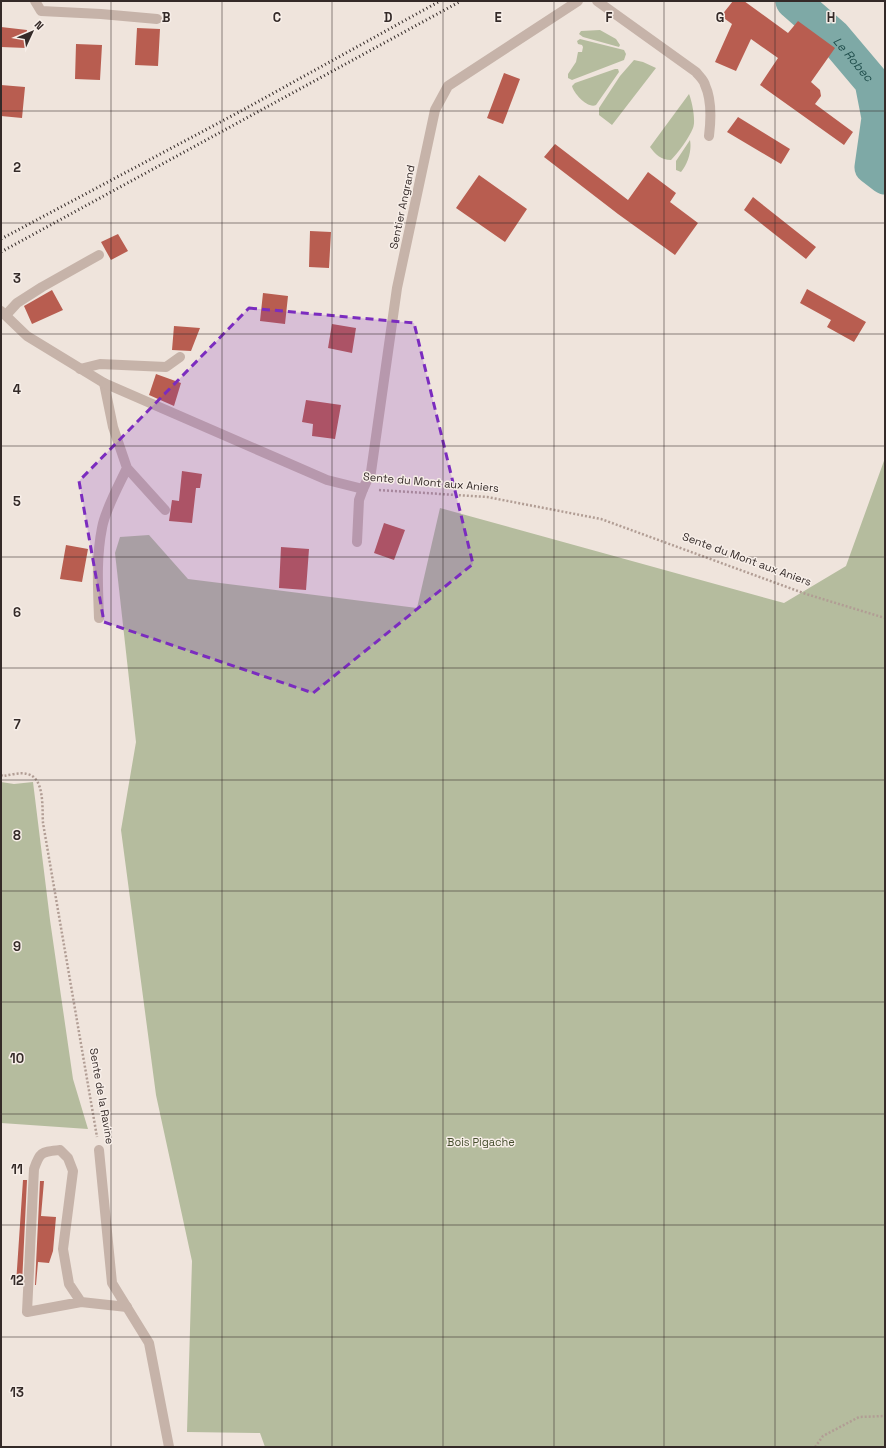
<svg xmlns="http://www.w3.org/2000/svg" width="886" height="1448" viewBox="0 0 886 1448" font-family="'Space Grotesk',sans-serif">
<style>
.green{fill:#b5bc9e}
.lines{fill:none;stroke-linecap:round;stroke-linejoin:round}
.river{stroke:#7ea9a6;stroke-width:35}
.building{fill:#b85d50}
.path{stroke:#b19d94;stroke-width:2.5;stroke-dasharray:2 2;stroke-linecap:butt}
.lane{stroke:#c6b3a9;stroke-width:10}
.street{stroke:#c6b3a9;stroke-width:10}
.rail{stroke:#342a28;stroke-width:3;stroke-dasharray:1 3;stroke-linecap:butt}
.marked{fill:#7b2cbf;fill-opacity:0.2;stroke:#7b2cbf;stroke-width:3;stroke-dasharray:8 5;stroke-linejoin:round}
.grid{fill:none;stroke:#342a28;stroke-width:1;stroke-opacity:0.55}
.labels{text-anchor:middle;stroke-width:3;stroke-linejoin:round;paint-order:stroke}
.street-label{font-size:11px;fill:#342a28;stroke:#f7eee8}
.park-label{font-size:11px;fill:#474f2f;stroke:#f7eee8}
.water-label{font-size:12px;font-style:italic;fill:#22504e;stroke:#f7eee8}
.grid-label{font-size:13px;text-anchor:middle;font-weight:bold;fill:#342a28;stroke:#f7eee8;stroke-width:3;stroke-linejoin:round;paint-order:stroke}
</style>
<rect width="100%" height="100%" fill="#efe4dc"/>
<path class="green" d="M600,30L616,39L620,45L619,47L583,37L579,34L581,31Z
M580,39L624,50L626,54L624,60L572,80L568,78V74L576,62L578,52H582L583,47L582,45L578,44L577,41Z
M634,60L643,62L656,68L612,125L599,115V108L620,76Z
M615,69H618L619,72L596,105C588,109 574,94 572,86L575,83Z
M689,94C692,101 696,121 693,128C689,138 678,153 671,160C661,160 655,154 650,147Z
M690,140C692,150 688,164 681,172L676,170V161Z
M885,458V1447H265L260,1433L187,1432L192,1261L156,1095L121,830L136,742L115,553L120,537L149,535L188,579L417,608L440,508L784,603L846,566Z
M1,782L14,784L33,782L50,920L73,1079L88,1129L1,1123Z"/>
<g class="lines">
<path class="river" id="s1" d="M793,1L834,37L872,82L879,118L872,167L885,177"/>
</g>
<path class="building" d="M733,1H744L788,33L798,21L835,48L811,82L820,90L821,96L815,104L853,132L844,145L760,85L778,58L751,39L736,71L715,62L732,24L721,16Z
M1,27L27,30L26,48L1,47Z
M137,28L160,29L158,66L135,65Z
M76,44L102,45L100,80L75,79Z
M504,73L520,79L503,124L487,118Z
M1,85L25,87L22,118L1,116Z
M738,117L790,149L781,164L727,132Z
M555,144L628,200L648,172L676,193L670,202L698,223L675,255L618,214L544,157Z
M479,175L527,209L505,242L456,208Z
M753,197L816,247L806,259L744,210Z
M310,231L331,232L329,268L309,267Z
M118,234L128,251L111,260L101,242Z
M807,289L866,322L854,342L827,327L831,320L800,303Z
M52,290L63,310L32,324L24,306Z
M263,293L288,296L285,324L260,321Z
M332,324L356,328L352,353L328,348Z
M174,326L200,328L191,351L172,350Z
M156,374L181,383L174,406L149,395Z
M306,400L341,405L335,439L312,436L313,424L302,422Z
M182,471L202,474L200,488H196L192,523L169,521L172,500L179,501Z
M384,523L405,530L394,560L374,553Z
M66,545L88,549L82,582L60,579Z
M281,547L309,549L306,590L279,588Z
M23,1180H27L22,1284H16Z
M40,1181H44L41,1216L56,1217L53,1251L49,1263L38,1262L36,1285H35Z"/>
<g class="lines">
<path class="path" d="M379,490L487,497L601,519L806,594L885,618
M1,775L3,776C10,775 20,772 27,774C45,777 42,809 43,823L97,1137
M815,1447L823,1436L859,1417L885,1416"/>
<path class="lane" d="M35,1L41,11L101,14L157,19
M6,315L17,303L42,287L99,255
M80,369L100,364L166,367L180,357
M127,468L165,510
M357,542L359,500L363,489
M99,618C98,588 96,558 102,528C105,510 119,485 127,468L113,427L104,383
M81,1302L27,1312L34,1169C40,1151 42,1152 60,1150L68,1158L73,1171L63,1249L69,1284L81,1302L127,1307"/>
<path class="street" d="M597,1L696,72C699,76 704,80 705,85C712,100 711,120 709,136
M1,311L27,336L104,383L327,480L363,489L371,472L397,288L435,110L448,86L578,1
M99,1150L112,1283L149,1343L169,1447"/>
<path class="rail" d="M1,239L241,111L440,1
M1,252L461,1"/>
</g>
<path class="marked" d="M249,308L414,323L473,564L313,693L104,622L79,481Z"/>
<path class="grid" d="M111,1V1447M222,1V1447M332,1V1447M443,1V1447M554,1V1447M664,1V1447M775,1V1447M1,111H885M1,223H885M1,334H885M1,446H885M1,557H885M1,668H885M1,780H885M1,891H885M1,1002H885M1,1114H885M1,1225H885M1,1337H885"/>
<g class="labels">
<g class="street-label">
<text transform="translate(402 207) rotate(-78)" y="4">Sentier Angrand</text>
<text transform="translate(431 482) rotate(5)" y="4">Sente du Mont aux Aniers</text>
<text transform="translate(747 559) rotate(20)" y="4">Sente du Mont aux Aniers</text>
<text transform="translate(102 1096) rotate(80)" y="4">Sente de la Ravine</text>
</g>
<g class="park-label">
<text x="481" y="1146">Bois Pigache</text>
</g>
<g class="water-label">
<text dy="4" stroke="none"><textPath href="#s1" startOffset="84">Le Robec</textPath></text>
</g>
</g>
<g class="grid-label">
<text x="166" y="22">B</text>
<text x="277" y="22">C</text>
<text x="388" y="22">D</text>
<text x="498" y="22">E</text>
<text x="609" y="22">F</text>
<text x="720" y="22">G</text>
<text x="831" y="22">H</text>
<text x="17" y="172">2</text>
<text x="17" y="283">3</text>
<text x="17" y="394">4</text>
<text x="17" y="506">5</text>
<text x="17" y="617">6</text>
<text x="17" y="729">7</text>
<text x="17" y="840">8</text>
<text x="17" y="951">9</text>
<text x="17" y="1063">10</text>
<text x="17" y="1174">11</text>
<text x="17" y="1285">12</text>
<text x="17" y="1397">13</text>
</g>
<rect width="886" height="1448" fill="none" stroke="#342a28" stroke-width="4"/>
<g transform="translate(32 32) rotate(46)" stroke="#f7eee8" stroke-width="3" paint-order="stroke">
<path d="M0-3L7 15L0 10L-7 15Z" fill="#342a28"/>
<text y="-6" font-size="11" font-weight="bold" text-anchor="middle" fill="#342a28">N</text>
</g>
</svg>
